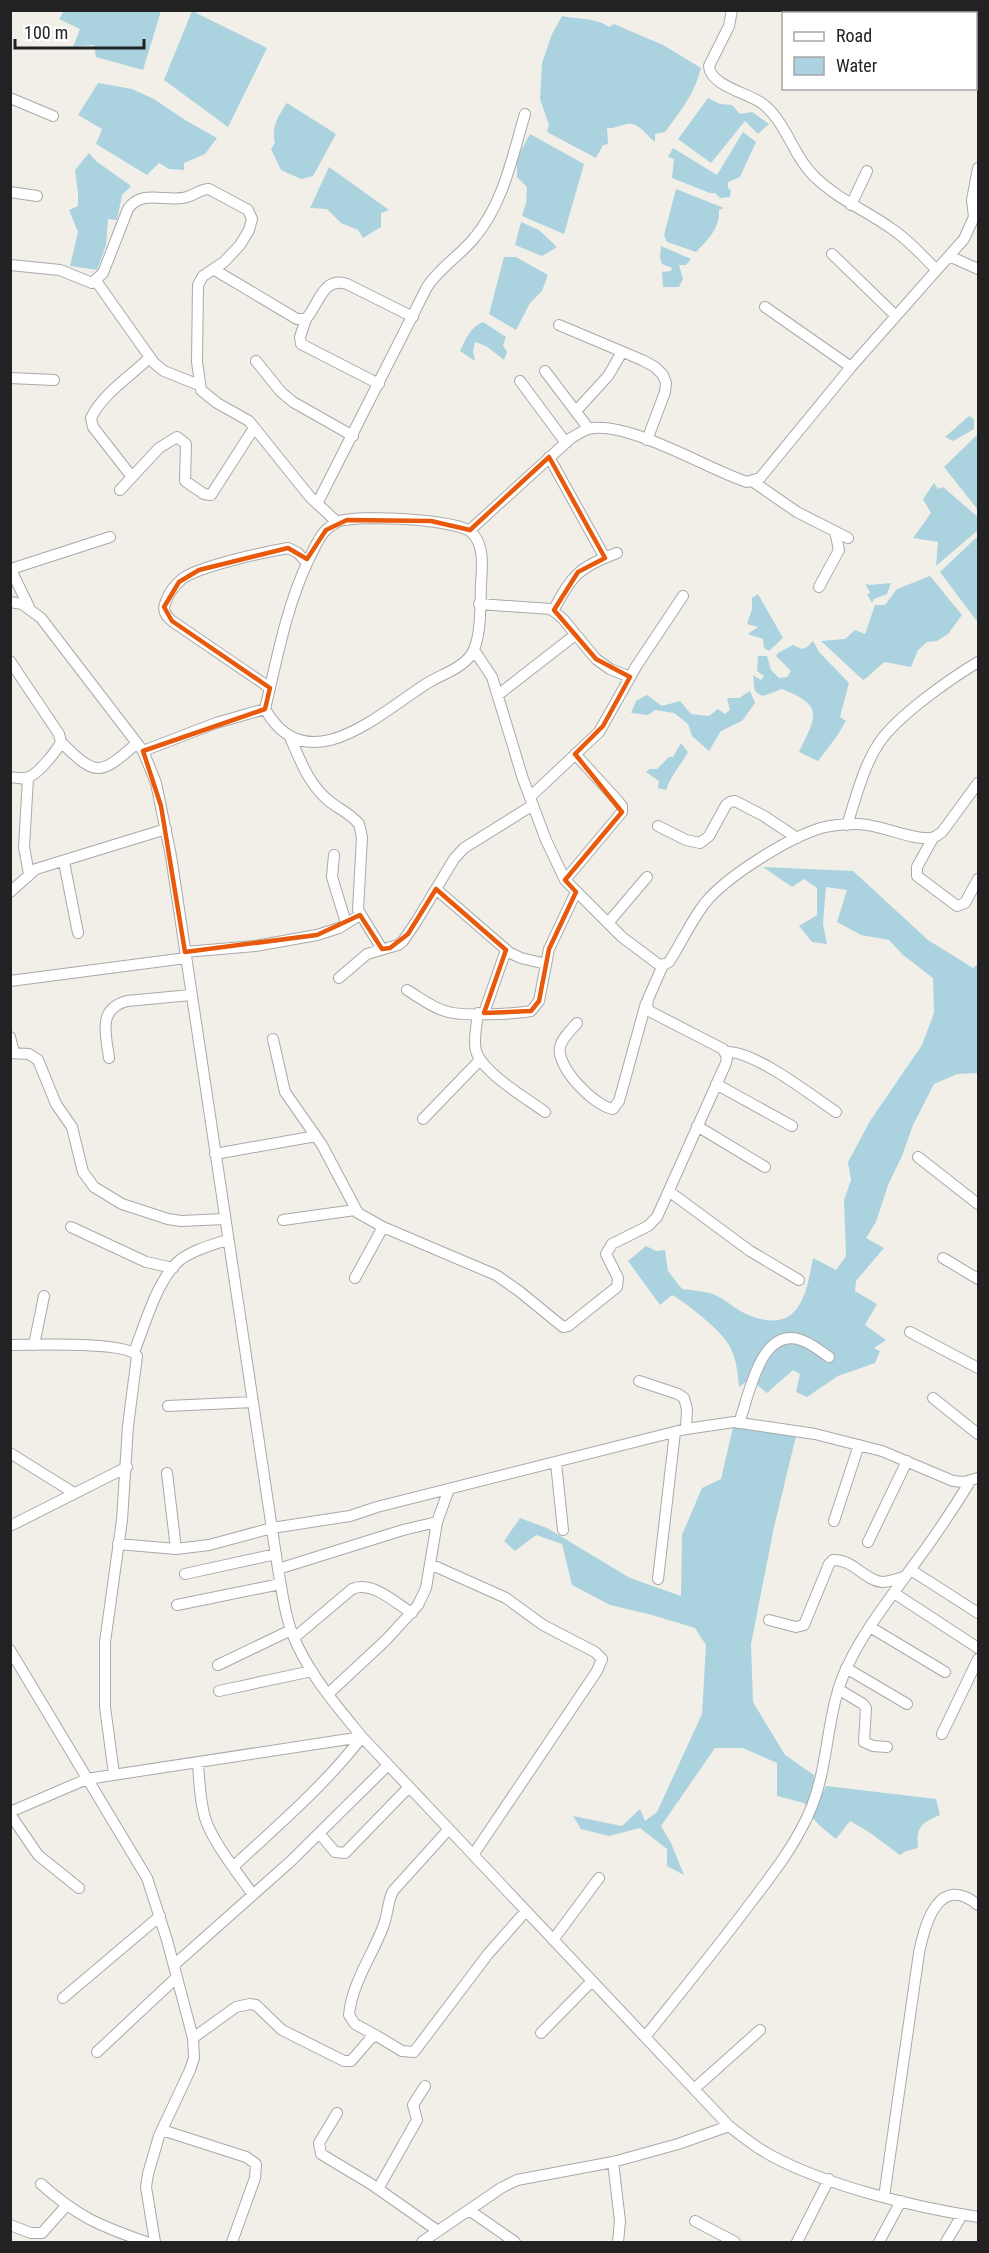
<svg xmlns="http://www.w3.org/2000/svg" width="989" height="2253" viewBox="0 0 989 2253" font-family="'Roboto Condensed',sans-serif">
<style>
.water{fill:#aad3df}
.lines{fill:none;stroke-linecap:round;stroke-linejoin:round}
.minor-casing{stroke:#a9a9a9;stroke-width:12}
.minor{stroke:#fff;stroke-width:10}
.marked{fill:none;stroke:#e8590c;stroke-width:4.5;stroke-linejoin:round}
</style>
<rect width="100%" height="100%" fill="#f2efe9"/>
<path class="water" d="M64,11H161L143,70L96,57L94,45L73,47L80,29L59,19Z
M192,11L267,48L228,127L164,80Z
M562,16C579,20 595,17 609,27L614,24L663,45L701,68C695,93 680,112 665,132L655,134V142C647,136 639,122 627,124C619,125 615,129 607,128L608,144L603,145L596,158L547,132L549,125L540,99L542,63L552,34Z
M98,83L132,89L154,99L185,120L217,138L205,154L184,163V170L169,169L159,163L147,175L96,144L102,129L78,115Z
M708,98L720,104L732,105L740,114L752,112L769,124L758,134L745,121L711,163L678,139Z
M287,103L336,134L313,176L301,179L281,170L271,149L275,143C271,127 278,116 287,103Z
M743,132L756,142L740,177L728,182V188L731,190L730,197L720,198L715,193H710L672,178L674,159L668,157L673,148L717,175Z
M530,134L584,164L564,234L522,216L526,203L527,187L517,177V158Z
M89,153L96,161L131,186L122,195L117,220L108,219L106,245L97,270L70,266L78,232L69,210L78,206V193L75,170Z
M329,167L389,210L381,213V227L363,238L358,230L341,223L327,209L310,208Z
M676,189L724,208L719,210C720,228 708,240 696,252L667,242L664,235Z
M521,222L539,230L557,247L542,256L515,245Z
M661,246L691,259L686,265H679L683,279L679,287H663L662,272L671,271L672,268L662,264L660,258Z
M504,257H516L548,275L542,291L530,303L516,330L489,314Z
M483,322L506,337L503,345L507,352L504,360L486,346L475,342L473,351L475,361L460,351C466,339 470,327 483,322Z
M969,416L974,419V429L953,441L945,437Z
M978,434V510L944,467Z
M934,483L938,489L943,487L978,517V530L936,566L938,542L913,538L931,513L923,499Z
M978,536V619L976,620L940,572Z
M930,576L962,615L948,634L937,641L927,642L918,650L911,667L885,662C877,667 869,677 863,680L821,641L845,639L855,630L865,634L875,605H885L897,589Z
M865,583L869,585L891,583L887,594L874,599L872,603L867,594L870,593Z
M758,594L783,638L769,651L764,648L763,639L748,634L758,627L747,624L752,609V598Z
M813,641L819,652L849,683L840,717L846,721L837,736L818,761L799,752C816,716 825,706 782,689L763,696C751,691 755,686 753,675L761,680L764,676L757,671L758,656H767L771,670L779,678L787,677L791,671L776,656L778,653L793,645L802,649L807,647Z
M750,691L755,703L742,721L721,731L709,751L692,736L688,724L674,713L655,710L648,715L631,713L636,701L647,695L662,706L680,701L691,714L709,716L718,709L725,714L730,710L727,698H739Z
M681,743L688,752C681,765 671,775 666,790L658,788L659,781L646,772L650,769H657L669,757H673Z
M763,867L853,871L928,940L973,968L978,964V1073L957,1074L934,1084L913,1125L902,1156L888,1185L876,1222L866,1238L884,1248L856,1281L855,1291L877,1304L865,1325L886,1340L874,1348L880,1351L875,1363L838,1376L807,1397L796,1392L800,1374L793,1370L767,1393L750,1379L739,1387C738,1372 736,1358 729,1345C720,1329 687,1304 672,1295L660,1305L628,1261L646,1246L656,1251L665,1250L668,1271L682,1289C691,1290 701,1291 710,1293C723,1297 733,1308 746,1314C797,1336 806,1299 813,1258L836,1270L846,1256L844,1200L851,1180L848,1162L870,1121L922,1045L934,1013L933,978L903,955L889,940L861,935L837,922L847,890L826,887L823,924L827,944L812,942L799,926L817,915V888L804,879L792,887Z
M734,1423L797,1432L774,1527L751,1644L753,1702L785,1755L814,1775L815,1787L807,1807L804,1803L777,1796V1763L743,1748H715L661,1826L671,1843L684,1875L667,1866V1849L640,1828L609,1836L581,1829L573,1816L622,1826L640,1809L645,1821L657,1812L702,1714L706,1645L695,1628L652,1615L610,1605L572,1585L562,1544L536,1535L515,1551L504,1541L520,1518L547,1528L630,1578L681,1596L682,1535L702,1488L721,1479Z
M826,1786L936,1799L940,1815C921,1823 916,1827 918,1848L906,1851L900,1855L869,1832L850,1821L836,1839L820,1826L811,1816Z"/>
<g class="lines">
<g class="minor-casing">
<path id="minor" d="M732,10L729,26L709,66C710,86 749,93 763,104C787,123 793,157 816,178C839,200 867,211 892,229C909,240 922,256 936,269
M10,98L53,116
M10,192L37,196
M851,205L867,171
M832,254L896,316
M949,256L978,269
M10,265L60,270L92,283L103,273L128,209C142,188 167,203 187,197C195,195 200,189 209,189L248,210L252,219L249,230L240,245L224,262L203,276L198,285L197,362L201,390L217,403L249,421L310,497L337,522
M213,269L297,319H306C319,304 323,276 347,284L413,317
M96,281L154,363L164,371L199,385
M765,307L851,367
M306,319L300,337L301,344L379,384
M559,325L642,360L655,367L663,375L666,383L665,392L647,440
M256,361L281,392L293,402L353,436
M545,371L589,429
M10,378L54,380
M520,381L566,443
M576,411L608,376L622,352
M549,457L605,558
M132,477L93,427L91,418C102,394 131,376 149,358
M752,481L797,512L848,538
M120,490L159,448L177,437L186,444L185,481L204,494L211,495L254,428
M317,504L427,287C440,267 461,255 475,237C504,202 512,157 525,114
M470,530L571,438C577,435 582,431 588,429C626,419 709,470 747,482L760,478L851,367L964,239L974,217L972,200L978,168
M10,568L29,607
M11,569L110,537
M819,587L839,550L835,531
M10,602L22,604L41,618L143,751L156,783L171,856L278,1569C282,1590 284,1612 292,1633C307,1672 336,1705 362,1737L729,2126C742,2136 755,2147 770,2155C827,2186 914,2207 978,2217
M479,604L551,609L563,619L596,659L610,669L630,677
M553,611C572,575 579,567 617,553
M474,650L492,677L523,779L546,840L565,880L622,937L658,964L663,965L669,962C682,942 691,921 705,903C727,876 788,838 821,828C832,825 846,824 857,824C881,824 909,840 930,838C935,838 938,835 942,832L978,783
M10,661L59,734L61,742C57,751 39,772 31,776C25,780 17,778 10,777
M270,688L172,621C165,615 162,610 166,601C169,593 175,585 182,579C199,566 265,552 288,548L298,553L307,563
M498,695L575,635
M290,737C300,760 309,785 329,801C339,809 351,814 359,824L362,837L358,910L382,949
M61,742C96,777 100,776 137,743
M143,751L216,723L265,709C277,659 286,608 308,561C313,551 318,538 326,530C329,527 334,524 337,522C356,514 456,519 471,532C485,544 482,568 481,584C480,603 482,639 471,655C461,669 440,675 426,684C379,714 307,783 265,709
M28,778L24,847L29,874
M530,797L599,732L637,665L683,596
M847,825C856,798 863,767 879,743C897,716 950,679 978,662
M658,826L686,840L700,843L709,836L726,805L730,802L735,801L764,816L797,838
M933,838L917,867V876L957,906L965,903L978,879
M334,855L332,877L346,923
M64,862L78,933
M565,880L622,812V806L618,801L575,754
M436,889L510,953L521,958L546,964
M10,892L36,869L166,829
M608,923L647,877
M185,952L255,946L317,935L339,928L360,915
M339,978L367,954L398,945L403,941L416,922L454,859L464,848L533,805
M10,981L186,958
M407,990C419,997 431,1007 445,1011C461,1017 513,1014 531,1011L539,1001L549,949L576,892
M478,1013C477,1024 473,1040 476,1051C483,1073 526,1098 545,1112
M484,1013L506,950
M577,1023C571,1030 562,1038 560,1047C556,1067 594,1106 613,1109L619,1101L646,1003
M10,1037L14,1053
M273,1039L285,1092L322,1145L358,1213L383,1227L496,1275L519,1291L563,1327L568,1326L617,1287L618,1278L606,1254L612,1244L648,1226L657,1217L726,1063L727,1057L723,1049L651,1012L647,1008L648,999L663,965
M726,1052C754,1050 812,1096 836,1112
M10,1053L29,1054L38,1060L56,1104L72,1127L83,1172L94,1187L122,1204L168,1219L181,1221L224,1219
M109,1058C106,1034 97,1009 127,1001L191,995
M716,1084L792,1126
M423,1119L480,1060
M697,1126L765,1167
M215,1154L316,1136
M918,1157L978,1204
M670,1192L750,1251L799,1280
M283,1220L355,1210
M71,1227L146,1262L173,1268
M943,1258L978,1279
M355,1278L383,1227
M910,1332L978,1368
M10,1345C32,1345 126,1341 137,1356L128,1426L122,1520L105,1642V1707L114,1774
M34,1345L44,1296
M134,1352C145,1325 157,1279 180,1260C193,1250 212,1245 227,1240
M639,1381L678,1394L684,1398L687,1409L686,1429
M933,1398L978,1434
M168,1406L253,1402
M739,1423C749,1396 760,1326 801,1340C811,1343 820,1351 829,1357
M10,1453L74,1493
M556,1463L563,1530
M167,1473L176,1549
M834,1521L859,1445
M10,1526L127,1467
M868,1542L907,1461
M118,1544L176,1549L209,1545L272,1528L350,1516L377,1507L686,1429L734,1422L815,1434L882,1451L953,1481L964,1482L978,1478
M430,1564L506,1598L543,1625L595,1652L602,1659L597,1671L473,1855
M278,1569L403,1530L437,1522
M911,1570L978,1613
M185,1574L276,1554
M658,1579L675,1432
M894,1593L978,1648
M177,1605L280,1584
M769,1620L796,1627L804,1625L829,1564L833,1560C853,1559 864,1580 882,1582C890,1582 899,1578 906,1576
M870,1627L945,1672
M294,1638L352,1589C372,1580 395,1603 412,1613
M10,1650L147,1878L167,1940L193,2038L194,2058L190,2070L159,2136L148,2174L146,2187L155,2242
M218,1665L291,1630
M846,1668L907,1704
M838,1689L863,1704L866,1708L864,1742L873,1746L887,1747
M219,1691L312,1671
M328,1694L386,1640L418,1605L426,1588L437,1522L449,1489
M942,1734L978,1659
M198,1762C199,1781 200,1800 205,1818C213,1843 238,1873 253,1895
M10,1812L87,1779L362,1737
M10,1814L38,1855L79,1888
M319,1833L335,1852L345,1853L409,1787
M234,1866C278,1825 325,1785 362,1737
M553,1940L599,1878
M174,1965L291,1861L388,1765
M63,1998L160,1916
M541,2033L592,1981
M377,2036L355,2024L349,2015C352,1983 372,1956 383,1927C388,1915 387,1903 393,1891L449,1829
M645,2037C681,1992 717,1948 752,1901C775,1871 798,1841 812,1806C830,1760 826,1709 848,1665C864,1631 888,1601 910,1570C932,1541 952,1511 971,1480
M193,2038L236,2007L250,2004L256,2005L282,2030L344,2061H351L371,2038L377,2036L402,2051L414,2052L488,1954L526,1911
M97,2052L177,1977
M694,2089L760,2030
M337,2113L319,2143L321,2154L371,2184L438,2231
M162,2130L246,2157L256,2164L255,2178L232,2242
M613,2162L620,2221L618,2242
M41,2184C78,2217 100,2226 146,2242
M378,2189L417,2120L413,2105L425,2086
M884,2197L919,1953C925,1923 939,1873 978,1905
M469,2210L515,2242
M695,2221L735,2242
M10,2225L31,2233H42L66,2206
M422,2242L501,2188L517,2180L613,2162L678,2144L729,2126
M797,2242L829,2179
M879,2242L901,2201
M946,2242L962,2215"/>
</g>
<use href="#minor" class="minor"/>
</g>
<path class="marked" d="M549,457L605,558L578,572L554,610L596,659L630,677L603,726L575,754L622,812L565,880L576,892L549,949L539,1001L531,1011L484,1013L506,950L436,889L408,934L390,948L382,949L360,915L317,935L185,952L161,806L143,751L265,709L270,688L172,621L164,607L179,582L199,570L288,548L307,559L326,530L347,520L431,521L470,530Z"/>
<rect width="989" height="2253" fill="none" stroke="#222222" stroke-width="24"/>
<rect x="782" y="12" width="195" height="78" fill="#ffffff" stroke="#a7a7a7" stroke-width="1.5"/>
<rect x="794" y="32" width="30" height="9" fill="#ffffff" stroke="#a7a7a7" stroke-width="1.5"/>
<text x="836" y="42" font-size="18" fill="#222222">Road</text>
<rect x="794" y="57" width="30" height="18" fill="#aad3df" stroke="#a7a7a7" stroke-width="1.5"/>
<text x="836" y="72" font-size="18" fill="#222222">Water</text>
<path d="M15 39v9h129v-9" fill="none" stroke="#222222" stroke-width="3"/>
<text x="24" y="39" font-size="18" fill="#222222" stroke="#ffffff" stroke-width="4.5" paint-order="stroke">100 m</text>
</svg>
